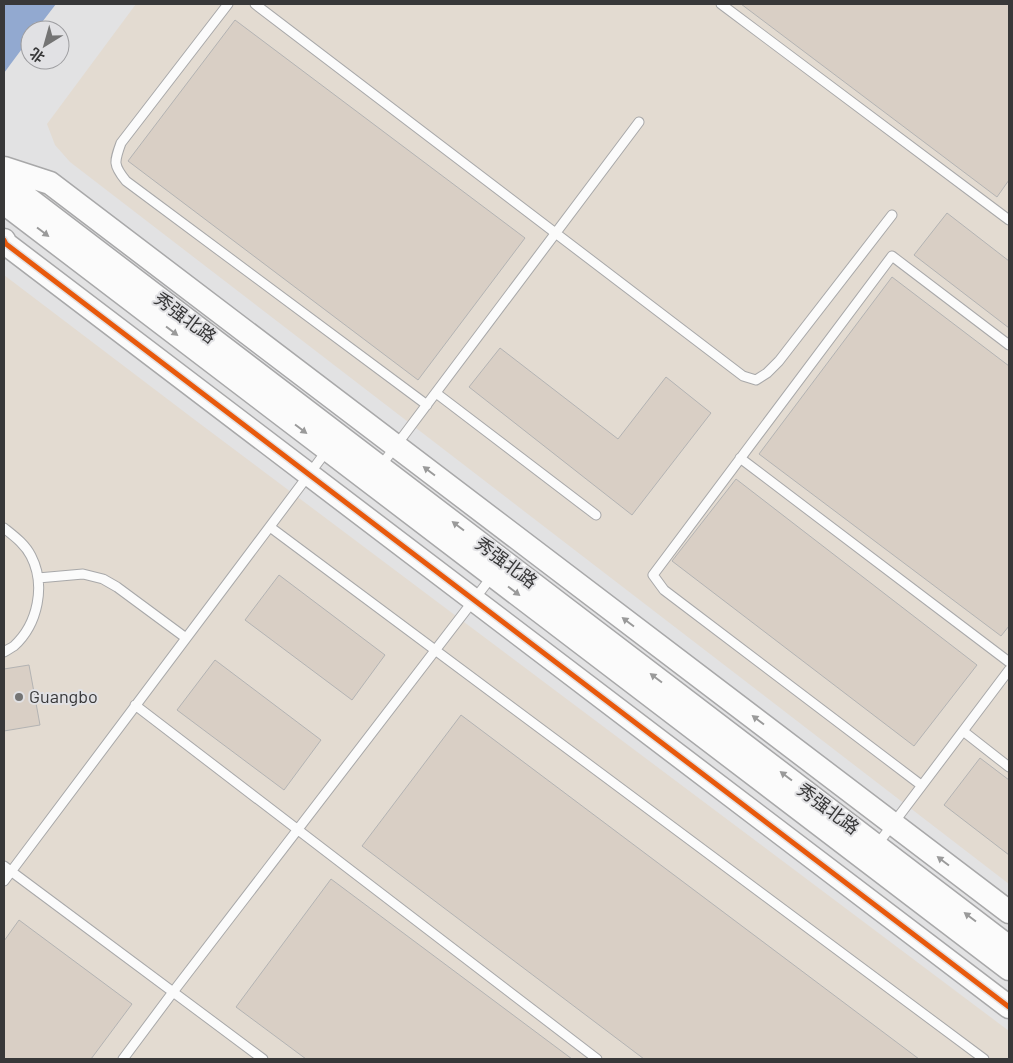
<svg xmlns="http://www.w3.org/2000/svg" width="1013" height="1063" viewBox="0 0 1013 1063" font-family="Barlow,'Noto Sans SC',sans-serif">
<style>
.industrial{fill:#e3dbd1}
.water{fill:#92a9d0}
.building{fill:#d9cfc5;stroke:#b3b3b3}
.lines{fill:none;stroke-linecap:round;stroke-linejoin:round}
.service-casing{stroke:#a8a8a9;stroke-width:11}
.tertiary-casing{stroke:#a8a8a9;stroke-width:25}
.service{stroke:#fbfbfb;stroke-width:9}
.tertiary{stroke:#fbfbfb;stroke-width:22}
.cycleway-casing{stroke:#e1e1e4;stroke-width:8}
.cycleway{stroke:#e8590c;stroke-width:5}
.oneway{fill:#9a9a9a}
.poi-dot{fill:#747474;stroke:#e1e1e4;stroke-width:2}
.labels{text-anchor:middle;stroke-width:4;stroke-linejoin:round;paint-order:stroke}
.street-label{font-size:18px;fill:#383839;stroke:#e1e1e4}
.poi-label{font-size:18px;fill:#383839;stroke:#e1e1e4;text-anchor:start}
</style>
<rect width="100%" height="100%" fill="#e2e2e3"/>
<path class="industrial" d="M136,4H1009V884L70,162L55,145L47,124Z
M4,275L195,420L1009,1031V1059H4Z"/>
<path class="water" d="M4,4H56L36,30H30V38L4,73Z"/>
<path class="building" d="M741,4H1009V180L997,197Z
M235,20L525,238L418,380L128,161Z
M947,213L1009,261V328L914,255Z
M892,277L1009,366V626L1001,636L759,454Z
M500,348L618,439L666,377L711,413L632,515L469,387Z
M736,479L977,665L914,746L672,561Z
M279,575L385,655L352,700L245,620Z
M215,660L321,740L284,790L177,710Z
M29,665L40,725L4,731V669Z
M461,715L919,1059H644L362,846Z
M980,758L1009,780V855L944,805Z
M331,879L572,1059H306L236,1007Z
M19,920L132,1004L91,1059H4V941Z"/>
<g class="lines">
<g class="service-casing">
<path id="service" d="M228,4L121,143C114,162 113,165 126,181L427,405
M255,4L743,376L756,380L767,373L779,361L892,215
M721,4L1009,220
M436,393L596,515
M740,458L1009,662
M380,467L639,122
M270,527L984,1059
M4,528C14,536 25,544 31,556C46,585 38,624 14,646C11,648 7,650 4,652
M38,578L83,574L103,579L117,587L186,638
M135,705L597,1059
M963,731L1009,767
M921,785L664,590L653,575L892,256L1009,345
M877,845L1009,670
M4,866L263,1059
M4,881L328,449
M123,1059L173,992L493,575"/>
</g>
<g class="tertiary-casing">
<path id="tertiary" d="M4,168L50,183L1009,912
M4,180L1009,947
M4,203L1009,969
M4,240L6,244L1009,1007"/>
</g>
<use href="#service" class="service"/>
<use href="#tertiary" class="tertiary"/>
<g class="cycleway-casing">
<path id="cycleway" d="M4,240L6,244L1009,1007"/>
</g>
<use href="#cycleway" class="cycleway"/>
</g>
<defs><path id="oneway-solid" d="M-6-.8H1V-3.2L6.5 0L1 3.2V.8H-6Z" transform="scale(1.25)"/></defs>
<g class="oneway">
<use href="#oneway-solid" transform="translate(43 232) rotate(37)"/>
<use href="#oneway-solid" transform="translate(172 331) rotate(37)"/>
<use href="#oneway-solid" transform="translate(301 429) rotate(37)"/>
<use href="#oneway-solid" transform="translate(429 471) rotate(-143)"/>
<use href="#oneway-solid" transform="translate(458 526) rotate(-143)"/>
<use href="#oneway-solid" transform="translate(514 591) rotate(37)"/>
<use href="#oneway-solid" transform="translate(628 622) rotate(-143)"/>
<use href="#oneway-solid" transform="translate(656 678) rotate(-143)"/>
<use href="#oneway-solid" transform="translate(758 720) rotate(-143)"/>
<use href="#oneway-solid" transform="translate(786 776) rotate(-143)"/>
<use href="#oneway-solid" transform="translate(943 861) rotate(-143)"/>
<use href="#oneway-solid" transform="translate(970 917) rotate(-143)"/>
</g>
<circle class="poi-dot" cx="19" cy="697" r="5"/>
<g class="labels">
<g class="street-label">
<text transform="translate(185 318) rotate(37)" y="6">秀强北路</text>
<text transform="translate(506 563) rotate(37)" y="6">秀强北路</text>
<text transform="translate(828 809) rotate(37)" y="6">秀强北路</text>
</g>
<g class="poi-label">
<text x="29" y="703">Guangbo</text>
</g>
</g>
<rect width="1013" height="1063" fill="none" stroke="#383839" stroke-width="10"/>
<g transform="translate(45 45) rotate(217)"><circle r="24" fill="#e1e1e4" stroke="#9d9da0"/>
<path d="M0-4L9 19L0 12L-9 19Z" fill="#747474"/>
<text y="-8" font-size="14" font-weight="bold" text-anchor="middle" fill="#383839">北</text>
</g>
</svg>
